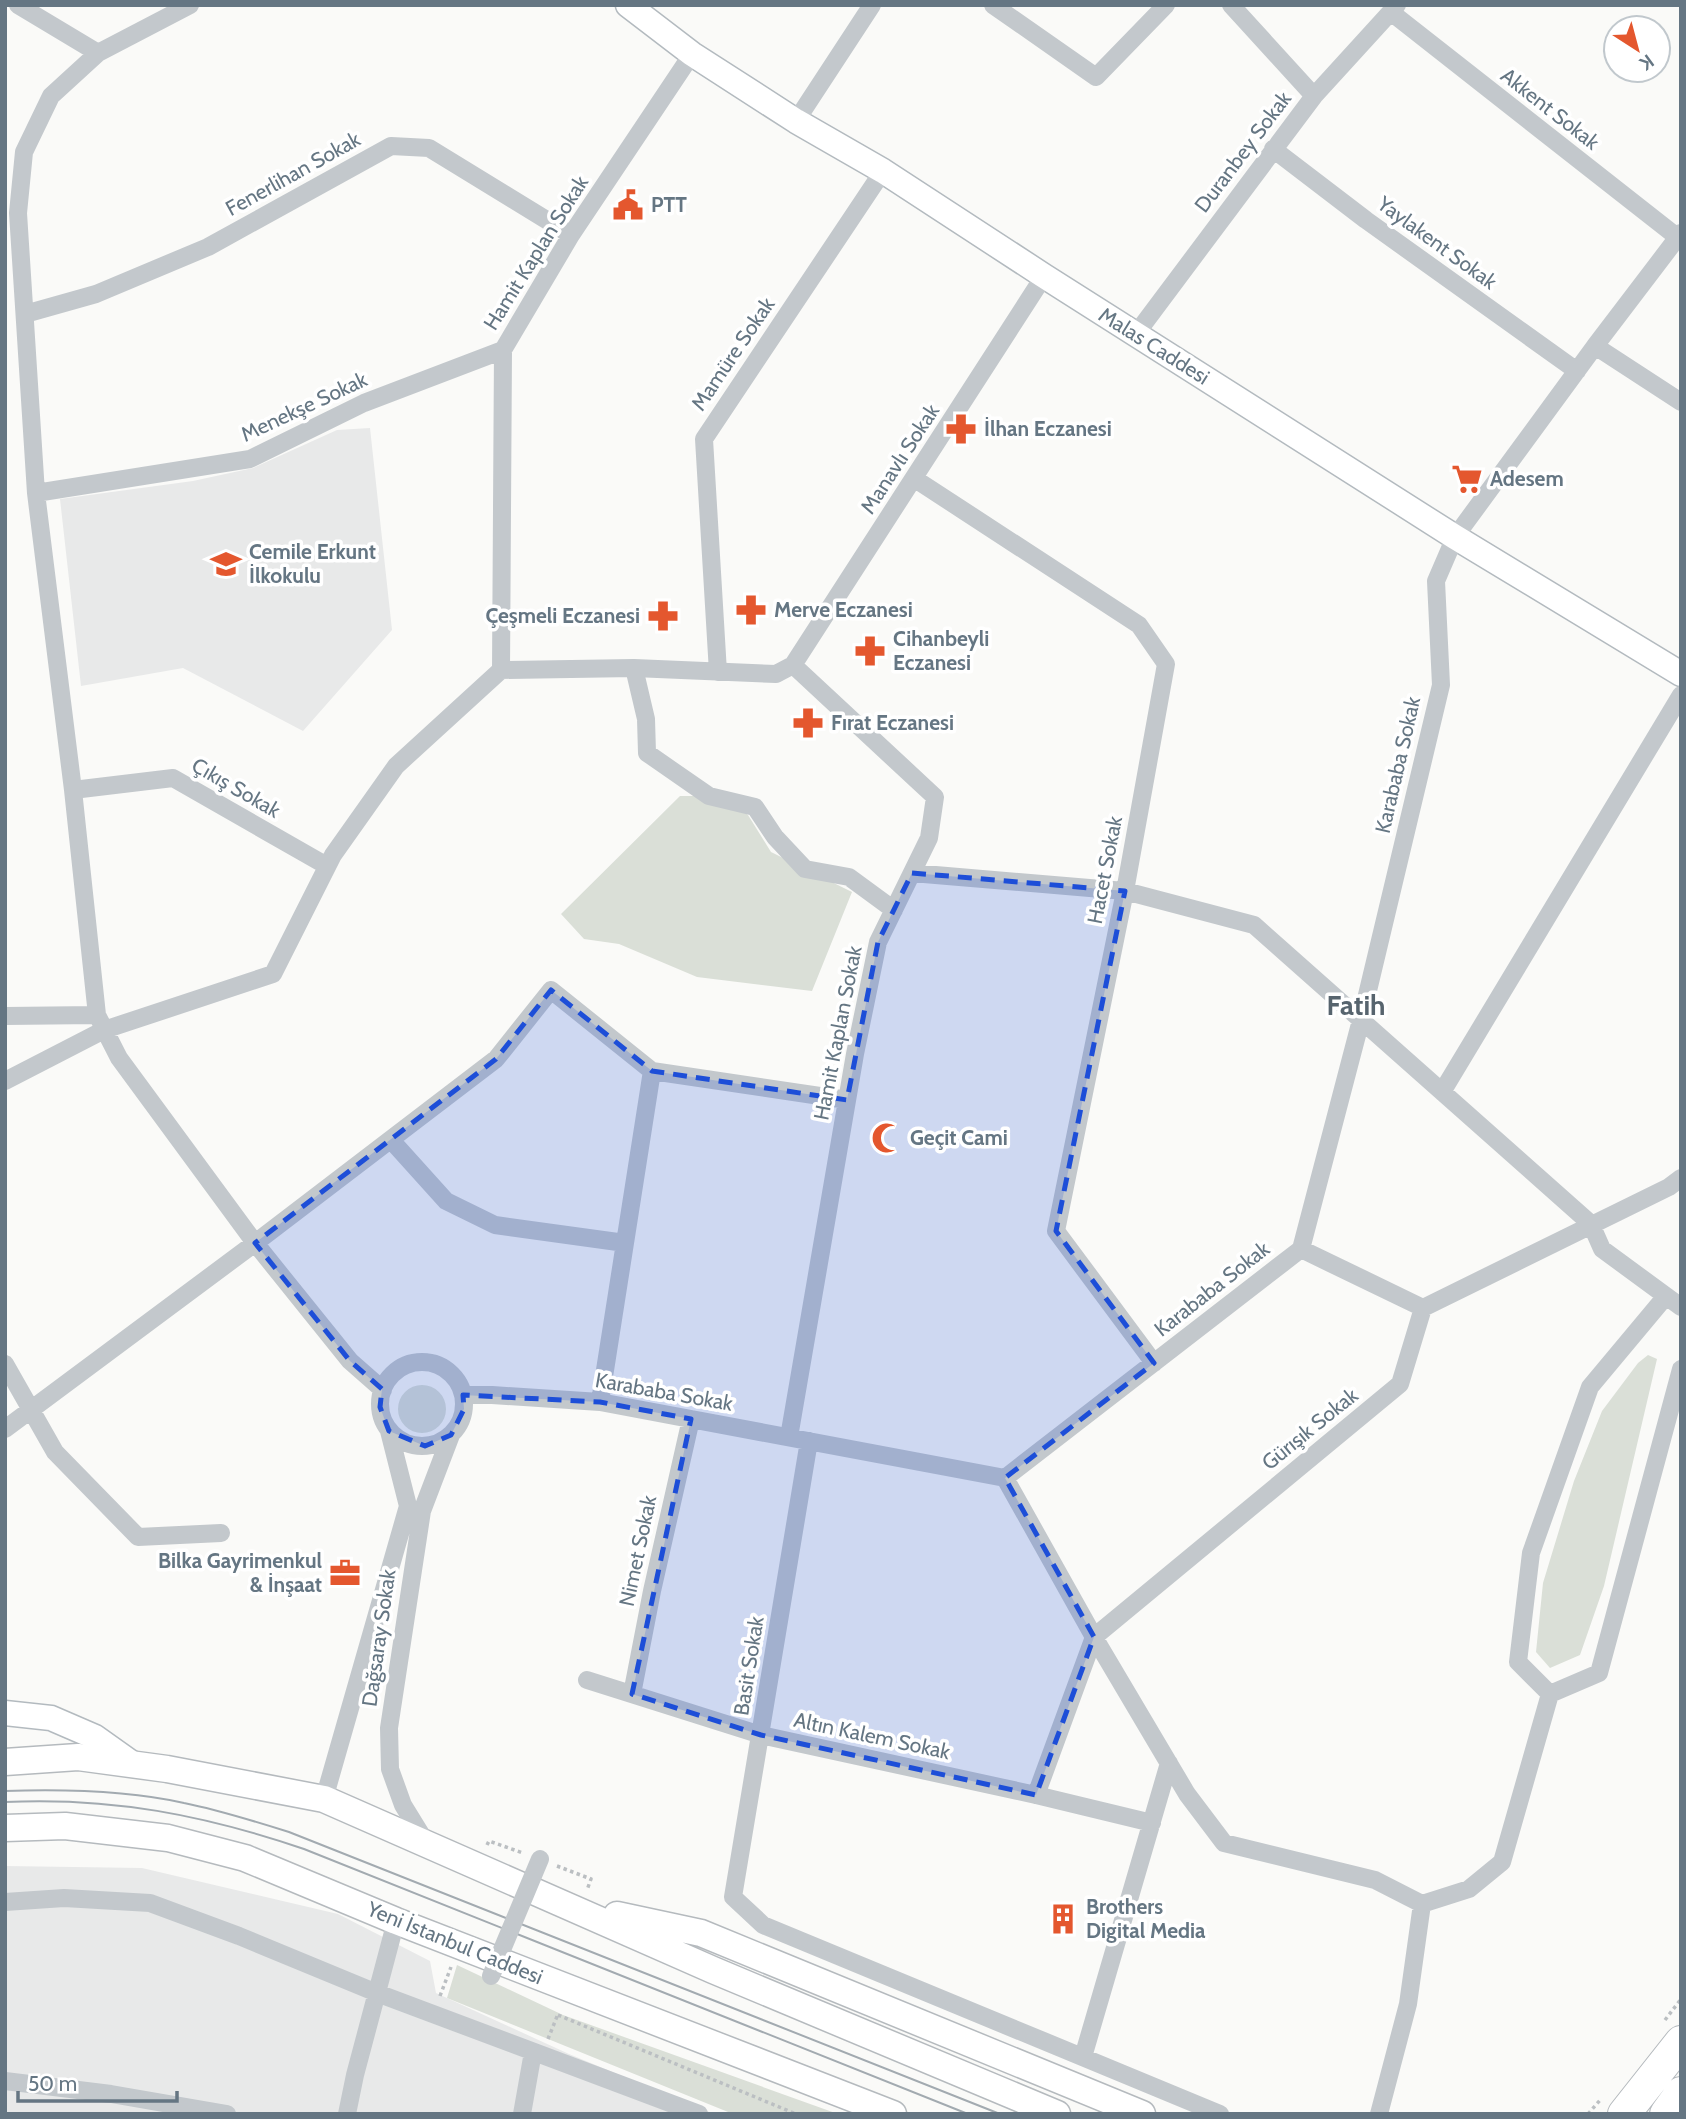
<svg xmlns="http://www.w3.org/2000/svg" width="1686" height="2119" viewBox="0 0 1686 2119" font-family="Cabin,sans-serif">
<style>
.built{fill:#e8e9e9}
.green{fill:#dadfd7}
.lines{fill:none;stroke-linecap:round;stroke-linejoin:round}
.secondary-casing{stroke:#b3babf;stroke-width:27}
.primary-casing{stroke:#b5babe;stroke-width:29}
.highway-casing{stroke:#b4b9bd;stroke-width:34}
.path{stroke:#bbbfc2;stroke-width:3.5;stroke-dasharray:3.5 3.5;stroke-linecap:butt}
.street{stroke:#c3c8cc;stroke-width:18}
.secondary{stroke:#fff;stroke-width:24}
.primary{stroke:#fff;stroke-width:26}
.highway{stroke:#fff;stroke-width:32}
.tram{stroke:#a2aab0;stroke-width:2}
.street-bridge{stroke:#c3c8cc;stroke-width:18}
.marked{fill:#1d4ed8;fill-opacity:0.2;stroke:#1d4ed8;stroke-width:5;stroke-dasharray:14 9;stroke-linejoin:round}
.labels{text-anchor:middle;stroke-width:7;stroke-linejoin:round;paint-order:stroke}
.street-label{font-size:21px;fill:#657683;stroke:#fff}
.poi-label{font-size:21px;font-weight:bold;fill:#657683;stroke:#fff;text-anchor:start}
.district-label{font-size:28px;font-weight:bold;fill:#57646e;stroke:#fff}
</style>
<rect width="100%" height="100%" fill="#fafaf8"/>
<path class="built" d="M370,428L392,630L303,731L183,668L81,686L60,499L193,481L253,468L337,430Z
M5,1866L142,1868L338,1914L430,1961L436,1993L569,2054L714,2114H5Z"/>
<path class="green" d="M680,796H726L748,815L771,852L852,892L812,991L697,977L619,944L584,939L561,914Z
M1648,1355L1657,1359L1604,1586L1580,1655L1550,1668L1536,1652L1543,1583L1574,1481L1602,1411L1638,1363Z
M398 1409a24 24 0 1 1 48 0a24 24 0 1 1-48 0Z
M457,1965L563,2015L838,2114H733L447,1998Z"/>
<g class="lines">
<g class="secondary-casing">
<path id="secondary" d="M628,5L692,54L796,121L883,171L1044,276L1455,537L1681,674
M5,1713L51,1718L95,1737L133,1764"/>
</g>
<g class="primary-casing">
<path id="primary" d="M5,1762L78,1757L167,1769L324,1799L713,1970L1057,2114
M5,1828L65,1826L168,1838L245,1858L396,1921L893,2114
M617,1915L701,1933L1142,2114"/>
</g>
<g class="highway-casing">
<path id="highway" d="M1624,2114L1681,2042
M1666,2114L1681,2093"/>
</g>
<path class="path" d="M487,1845L489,1841L523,1853
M557,1866L591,1879L587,1890
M440,1996L451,1967
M558,2015L796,2114
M1665,2020L1681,1999
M548,2039L558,2014
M1588,2114L1601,2099"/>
<path class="street" d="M18,5L98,53
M190,5L98,53L51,96L24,152L18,213L36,493L73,790L97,1015L119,1058L255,1243L350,1361L383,1390
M993,5L1096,77L1166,5
M1231,5L1314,96
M1392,13L1681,240
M796,121L872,5
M1273,149L1366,220L1577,371
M25,314L96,294L208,247L391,146L429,148L571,235
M1136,334L1314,96L1397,5
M1595,346L1681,233
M915,479L1139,625L1166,664L1125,891L1056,1231L1154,1363
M36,493L250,459L364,403L503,350
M793,665L1044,276
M634,668L646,719L647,753L709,796L755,807L775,837L805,869L849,877L894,910
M501,670L503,350L571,235L692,54
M718,672L704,439L883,171
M73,790L173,778L327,866
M912,873L1125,891L1254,925L1591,1224L1602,1249L1681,1307
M5,1016L97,1015
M5,1081L104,1030L273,974L333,855L396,766L501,670L634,668L776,674L793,665L935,797L929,838L878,942L855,1054L789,1437
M1442,1092L1681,695
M391,1140L446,1201L495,1225L625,1243
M1301,1249L1423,1308
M380 1404a42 42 0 1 1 84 0a42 42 0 1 1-84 0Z
M5,1364L55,1452L138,1537L221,1533
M463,1395H492L600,1402L1005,1478L1301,1249L1361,1020L1441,685L1436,581L1455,537L1595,346L1681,402
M600,1402L652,1071
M5,1429L255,1243L496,1059L551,990L652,1071L847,1100
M809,1441L733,1897L763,1925L1220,2114
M1005,1478L1094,1637L1187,1794L1224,1843L1375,1880L1422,1904L1469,1889L1502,1862L1550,1694L1518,1662L1531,1553L1590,1387L1666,1296
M587,1680L761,1735L1036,1795L1152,1823
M632,1694L652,1591L691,1419
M1550,1694L1599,1673L1681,1369
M1036,1795L1094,1637L1400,1384L1423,1308L1669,1187L1681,1178
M324,1799L408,1506L389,1431
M427,1844L403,1805L390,1769L389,1728L422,1511L451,1435
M5,1902L64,1898L150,1903L239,1936L377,1993L699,2114
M1083,2057L1169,1763
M5,2081L111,2094L227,2114
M347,2114L355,2075L396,1921
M522,2114L533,2052
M1379,2114L1408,2004L1422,1904"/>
<use href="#secondary" class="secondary"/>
<use href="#primary" class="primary"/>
<use href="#highway" class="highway"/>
<path class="tram" d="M5,1791C64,1789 126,1790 184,1803C219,1810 254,1821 289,1832L1000,2114
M5,1802C112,1797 204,1815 304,1849L968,2114"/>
<path class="street-bridge" d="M491,1976L540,1859"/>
</g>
<path class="marked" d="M912,873L1125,891L1056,1231L1154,1363L1005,1478L1094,1637L1036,1795L761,1735L632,1694L691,1419L600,1402L463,1395L464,1409L451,1435L425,1446L389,1431L380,1407L382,1389L350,1361L255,1243L496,1059L551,990L652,1071L847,1100L878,942Z"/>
<defs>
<g id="civic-bare" transform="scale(2.415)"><path d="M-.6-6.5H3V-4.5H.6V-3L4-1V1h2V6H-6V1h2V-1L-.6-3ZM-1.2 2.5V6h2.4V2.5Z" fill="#e4572e" stroke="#fff" stroke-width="2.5" paint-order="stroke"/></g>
<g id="pharmacy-bare" transform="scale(2.415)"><path d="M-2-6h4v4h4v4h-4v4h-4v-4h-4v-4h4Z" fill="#e4572e" stroke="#fff" stroke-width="2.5" paint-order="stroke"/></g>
<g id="supermarket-bare" transform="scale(2.415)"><path d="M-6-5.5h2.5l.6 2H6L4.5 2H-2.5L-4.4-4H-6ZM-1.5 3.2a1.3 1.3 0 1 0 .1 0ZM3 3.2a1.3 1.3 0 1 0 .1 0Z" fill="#e4572e" stroke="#fff" stroke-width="2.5" paint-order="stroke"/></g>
<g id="school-bare" transform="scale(2.415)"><path d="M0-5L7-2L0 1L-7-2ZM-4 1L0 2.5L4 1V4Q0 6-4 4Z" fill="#e4572e" stroke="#fff" stroke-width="2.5" paint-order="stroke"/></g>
<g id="mosque-bare" transform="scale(2.415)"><path d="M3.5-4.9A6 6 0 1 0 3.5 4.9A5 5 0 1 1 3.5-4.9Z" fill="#e4572e" stroke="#fff" stroke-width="2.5" paint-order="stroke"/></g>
<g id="office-bare" transform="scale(2.415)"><path d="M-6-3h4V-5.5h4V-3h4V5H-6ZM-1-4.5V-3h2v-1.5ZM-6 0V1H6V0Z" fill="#e4572e" stroke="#fff" stroke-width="2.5" paint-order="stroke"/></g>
<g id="building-bare" transform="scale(2.415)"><path d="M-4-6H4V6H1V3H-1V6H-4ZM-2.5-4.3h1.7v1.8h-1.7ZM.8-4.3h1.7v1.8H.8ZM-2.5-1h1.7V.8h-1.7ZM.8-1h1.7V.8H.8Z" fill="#e4572e" stroke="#fff" stroke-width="2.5" paint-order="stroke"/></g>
</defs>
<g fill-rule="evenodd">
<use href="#civic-bare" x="628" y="205"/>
<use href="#pharmacy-bare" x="961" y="429"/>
<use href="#supermarket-bare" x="1467" y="479"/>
<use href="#school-bare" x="226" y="564"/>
<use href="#pharmacy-bare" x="751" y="610"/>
<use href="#pharmacy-bare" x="663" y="616"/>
<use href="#pharmacy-bare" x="870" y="651"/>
<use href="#pharmacy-bare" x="808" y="723"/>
<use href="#mosque-bare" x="887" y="1138"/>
<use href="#office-bare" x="345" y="1573"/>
<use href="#building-bare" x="1063" y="1919"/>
</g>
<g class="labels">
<g class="street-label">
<text transform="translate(1550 109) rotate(38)" y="7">Akkent Sokak</text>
<text transform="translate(1243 152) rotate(-53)" y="7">Duranbey Sokak</text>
<text transform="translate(293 174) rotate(-29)" y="7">Fenerlihan Sokak</text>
<text transform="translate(1437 243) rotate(36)" y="7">Yaylakent Sokak</text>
<text transform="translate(536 253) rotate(-58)" y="7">Hamit Kaplan Sokak</text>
<text transform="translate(1154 346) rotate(32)" y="7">Malas Caddesi</text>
<text transform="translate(733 354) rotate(-56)" y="7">Mamüre Sokak</text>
<text transform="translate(304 407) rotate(-25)" y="7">Menekşe Sokak</text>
<text transform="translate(900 459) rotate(-57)" y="7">Manavlı Sokak</text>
<text transform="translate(1398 765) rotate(-77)" y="7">Karababa Sokak</text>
<text transform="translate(236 788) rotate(30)" y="7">Çıkış Sokak</text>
<text transform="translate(1105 870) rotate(-79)" y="7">Hacet Sokak</text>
<text transform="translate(838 1033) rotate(-79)" y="7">Hamit Kaplan Sokak</text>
<text transform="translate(1212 1289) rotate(-38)" y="7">Karababa Sokak</text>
<text transform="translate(664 1392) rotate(10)" y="7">Karababa Sokak</text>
<text transform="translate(1310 1429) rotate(-39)" y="7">Gürışık Sokak</text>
<text transform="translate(638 1551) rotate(-78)" y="7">Nimet Sokak</text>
<text transform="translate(379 1638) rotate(-82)" y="7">Dağsaray Sokak</text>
<text transform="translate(749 1666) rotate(-81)" y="7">Basit Sokak</text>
<text transform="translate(872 1736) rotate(12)" y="7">Altın Kalem Sokak</text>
<text transform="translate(455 1943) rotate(22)" y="7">Yeni İstanbul Caddesi</text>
</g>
<g class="poi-label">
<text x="651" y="212">PTT</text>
<text x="984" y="436">İlhan Eczanesi</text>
<text x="1490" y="486">Adesem</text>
<text x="249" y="559">Cemile Erkunt<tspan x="249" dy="24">İlkokulu</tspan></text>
<text x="774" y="617">Merve Eczanesi</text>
<text x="640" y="623" text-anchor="end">Çeşmeli Eczanesi</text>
<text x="893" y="646">Cihanbeyli<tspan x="893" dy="24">Eczanesi</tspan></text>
<text x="831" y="730">Fırat Eczanesi</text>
<text x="910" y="1145">Geçit Cami</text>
<text x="322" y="1568" text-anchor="end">Bilka Gayrimenkul<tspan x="322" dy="24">&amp; İnşaat</tspan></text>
<text x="1086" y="1914">Brothers<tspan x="1086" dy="24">Digital Media</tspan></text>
</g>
<g class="district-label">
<text x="1356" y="1015">Fatih</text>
</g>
</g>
<rect width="1686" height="2119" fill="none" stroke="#657683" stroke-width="14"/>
<g transform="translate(1637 49) rotate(144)"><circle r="33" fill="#ffffff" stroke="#c1c8cd" stroke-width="2"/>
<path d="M0-5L12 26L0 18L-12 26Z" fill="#e4572e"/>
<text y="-10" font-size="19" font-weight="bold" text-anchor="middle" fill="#657683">K</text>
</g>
<path d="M18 2091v10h159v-10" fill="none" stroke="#657683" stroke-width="3.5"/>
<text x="28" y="2091" font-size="21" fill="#657683" stroke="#ffffff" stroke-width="5" paint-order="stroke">50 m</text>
</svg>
